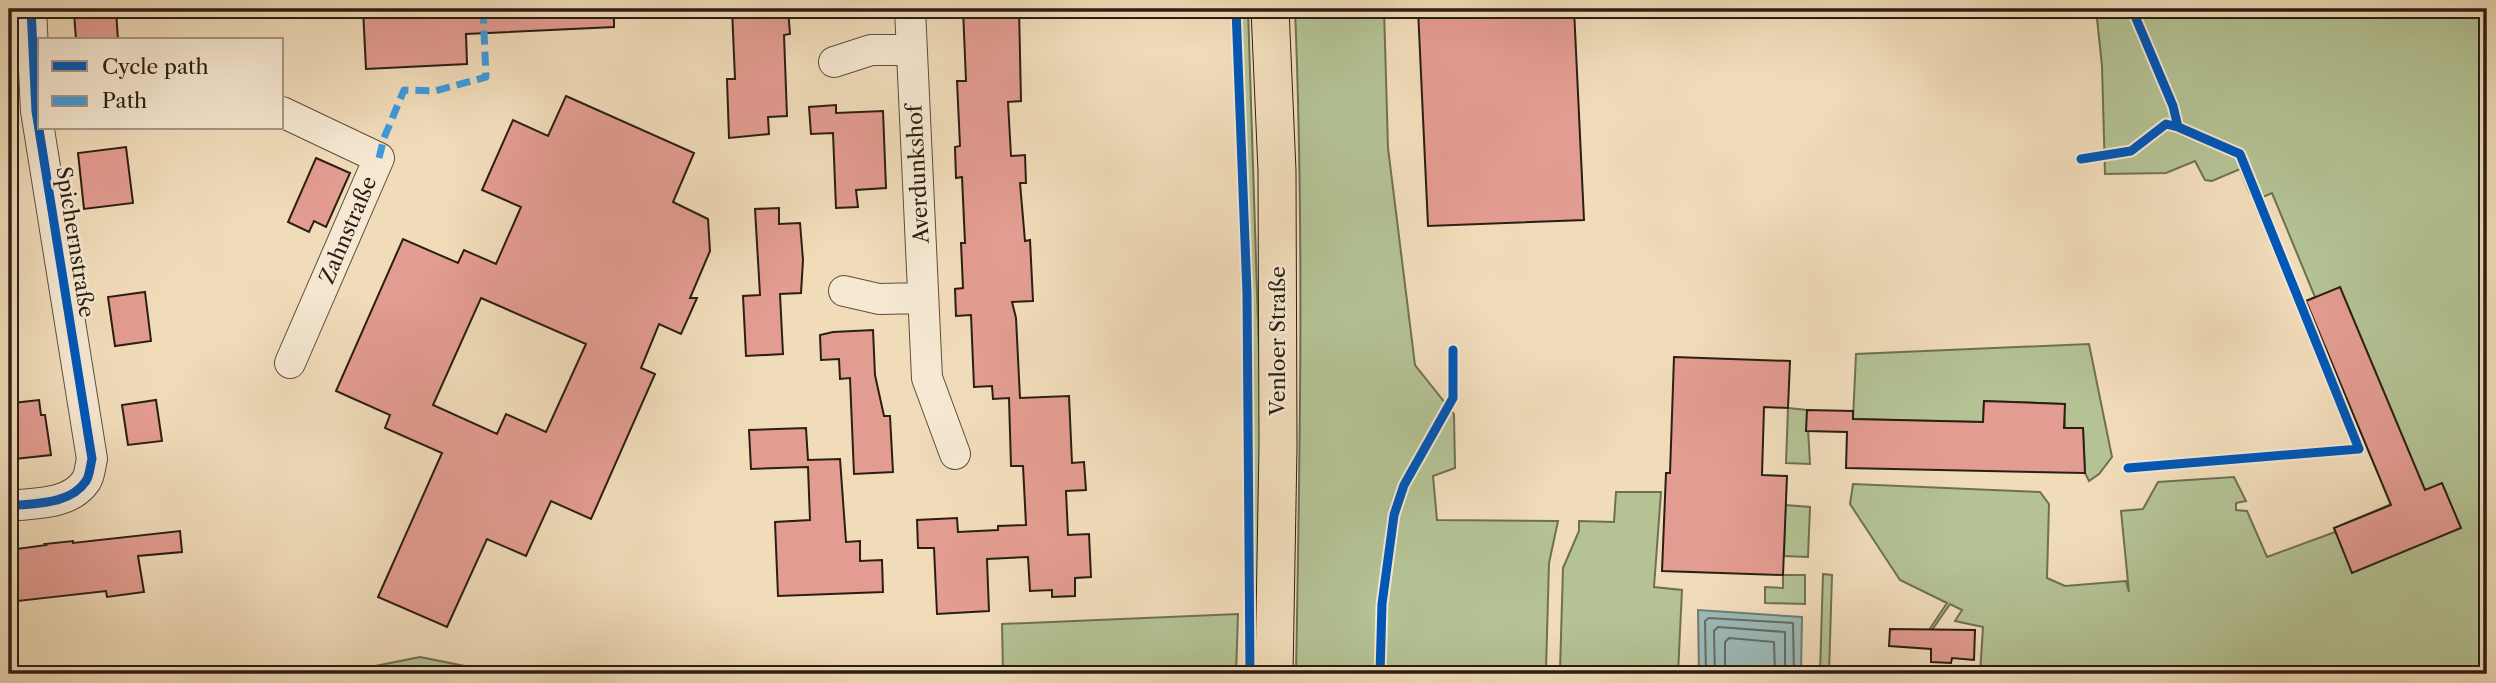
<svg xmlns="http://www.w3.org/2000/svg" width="2496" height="683" viewBox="0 0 2496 683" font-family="'Libre Caslon Text',serif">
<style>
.green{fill:#b4c294;stroke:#6f7053;stroke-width:2}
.water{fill:#9dbab8;stroke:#6f7c76;stroke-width:2}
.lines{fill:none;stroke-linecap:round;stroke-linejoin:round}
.shore{stroke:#646c65;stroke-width:2}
.building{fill:#e39c91;stroke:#2a1f12;stroke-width:2;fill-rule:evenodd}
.minor-casing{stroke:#5c4e3c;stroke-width:32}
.major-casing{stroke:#2a1f12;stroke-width:39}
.minor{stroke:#f6e8d2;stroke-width:30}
.major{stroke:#f1dcba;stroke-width:37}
.quiet{stroke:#3d9bde;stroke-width:7;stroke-dasharray:14 7;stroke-linecap:butt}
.cycleway-casing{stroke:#f6e8d2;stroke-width:13}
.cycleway{stroke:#0057b8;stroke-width:9}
.labels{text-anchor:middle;stroke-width:5;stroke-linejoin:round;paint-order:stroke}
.street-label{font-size:21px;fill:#2a1f12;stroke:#f6e8d2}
</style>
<rect width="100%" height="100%" fill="#f1dcba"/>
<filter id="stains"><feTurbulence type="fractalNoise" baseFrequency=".00286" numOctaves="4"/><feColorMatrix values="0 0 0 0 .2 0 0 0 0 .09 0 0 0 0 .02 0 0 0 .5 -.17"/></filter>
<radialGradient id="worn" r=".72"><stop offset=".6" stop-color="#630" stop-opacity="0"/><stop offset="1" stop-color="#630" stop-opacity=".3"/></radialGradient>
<path class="green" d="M1238,9H1248L1262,447V674H1253C1256,452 1245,231 1238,9Z
M1295,9H1384L1388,148L1415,365L1454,414L1455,468L1433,476L1437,520L1558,521L1549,563L1546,670L1560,671L1563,568L1579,531V521L1614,522L1616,492H1661L1654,587L1682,590L1678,674H1296C1300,453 1304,230 1295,9Z
M2096,9H2487V674H1980L1983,627L1955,621L1962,610L1950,604L1932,630H1929L1947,603L1900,580L1850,504L1853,484L2040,492L2049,504L2047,578L2065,586L2126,581L2129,592L2121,511L2143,509L2158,482L2234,477L2246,501L2236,503V510L2247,511L2267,557L2335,532L2334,528L2394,503L2306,301L2315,297L2272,193L2263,197L2250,194L2240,169L2212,181L2205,180L2195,161L2166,173L2105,174L2102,66Z
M2089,344L2112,457L2099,474L2089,481L2085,473L2083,428H2065L2064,404L1984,401L1983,422L1853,419L1856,354Z
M1788,408L1807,410L1810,464L1786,463Z
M1785,505L1810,507L1808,557L1784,556Z
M1823,574L1832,575L1829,674H1820Z
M1783,575H1805V604L1765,603V587L1783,588Z
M1238,614L1236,674H1003L1002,624Z
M420,657L505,674H349L360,669Z"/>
<path class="water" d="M1698,610L1802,617L1801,674H1699Z"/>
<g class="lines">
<path class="shore" d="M1706,674L1705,621L1709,618L1793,623L1794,674
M1715,674L1714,631L1718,627L1785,632V674
M1725,674V642L1729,638L1774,642L1775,674"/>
</g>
<path class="building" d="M363,9H614V27L466,34L467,64L366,69Z
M732,9H788L790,34L784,35L787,116L768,117L769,134L729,138L727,79H735Z
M963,9H1019L1021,101L1008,102L1011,156L1025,155L1026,183H1020L1025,241L1030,240L1033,301L1012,302L1016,318L1020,398L1069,396L1072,463L1084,462L1086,490L1066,491L1068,535L1089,534L1091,577L1075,578V596L1052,597V590L1030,591L1028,557L987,559L989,611L937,614L934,548H918L917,520L957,518L958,532L998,530V526L1026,525L1023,466H1011L1009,398L993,399L992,386L974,387L971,315L956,316L955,289L963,288L961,243H965L962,177L956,178L955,147L960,146L957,81H966Z
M1418,9H1574L1584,220L1428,226Z
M116,10L118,40H76L74,12Z
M566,96L694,153L673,202L708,219L710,251L690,298H697L681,334L659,324L641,368L655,374L591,519L551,501L526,556L487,539L447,627L378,597L442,453L385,428L390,415L336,391L403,239L458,263L464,250L496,264L521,207L482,190L513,120L548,136ZM481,298L586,344L546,432L506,414L497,434L433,405Z
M836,105V113L883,111L886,188L856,190L858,207L836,208L833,133L811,134L809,107Z
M126,147L133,203L84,209L78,153Z
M316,158L350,173L326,227L314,221L309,232L288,222Z
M779,208V224L800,223L803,260L801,293L780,294L783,354L746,356L743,296L760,295L755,209Z
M2340,287L2425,490L2442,483L2461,528L2352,573L2334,528L2391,505L2306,301Z
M145,292L151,341L115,346L108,297Z
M873,330L875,375L884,416H890L893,472L854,474L850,378L840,379L839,359L821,360L820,335L833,332Z
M1674,357L1790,361L1788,408L1764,407L1762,475L1787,476L1783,575L1662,571L1666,473H1670Z
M39,400L41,415H45L51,455L15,459L10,419L15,418L13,403Z
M156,400L162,441L128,445L122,405Z
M1984,401L2065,404L2064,428H2083L2085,473L1846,468L1847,432L1806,431L1807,410L1853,411V419L1983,422Z
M806,428L808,460L840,459L846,542L860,541V561L882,560L883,592L778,596L775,522L810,520L808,467L751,469L749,430Z
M180,531L182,552L138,556L144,592L107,597L106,591L9,602V550L46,545L45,544L73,541V543Z
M1890,629L1975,630L1974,660L1952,658L1951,663L1931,662V649L1889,646Z"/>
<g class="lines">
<g class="minor-casing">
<path id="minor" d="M910,9L927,378L955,454
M834,62L871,50H912
M282,112L379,158L290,363
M844,291L879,299L923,298
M9,506C35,503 70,505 86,481C90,475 90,466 92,459L36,111L31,9"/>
</g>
<g class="major-casing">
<path id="major" d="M1270,9L1277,171L1278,447L1274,674"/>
</g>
<use href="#minor" class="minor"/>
<use href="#major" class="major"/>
<path class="quiet" d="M379,158L384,138L404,90L435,91L486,77L483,9"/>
<g class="cycleway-casing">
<path id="cycleway" d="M1236,9L1247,293L1250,674
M2132,9L2173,106L2178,127
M2081,159L2131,151L2166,124L2178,127L2240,154L2359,449L2128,468
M9,506C35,503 70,505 86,481C90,475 90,466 92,459L36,111L31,9
M1380,674L1382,604L1394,515L1404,485L1453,398V350"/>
</g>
<use href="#cycleway" class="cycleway"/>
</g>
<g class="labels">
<g class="street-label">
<text transform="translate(918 174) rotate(-93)" y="7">Averdunkshof</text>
<text transform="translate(348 230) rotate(-67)" y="7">Zahnstraße</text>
<text transform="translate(75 242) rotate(81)" y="7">Spichernstraße</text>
<text transform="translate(1278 341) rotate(-90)" y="7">Venloer Straße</text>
</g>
</g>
<rect width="2496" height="683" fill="none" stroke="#f1dcba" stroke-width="35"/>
<rect x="10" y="10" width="2475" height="662" fill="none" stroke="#2a1f12" stroke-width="3.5"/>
<rect x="18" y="18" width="2461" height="648" fill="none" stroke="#2a1f12" stroke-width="2"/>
<rect x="38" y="38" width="245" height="91" fill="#f6e8d2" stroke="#a49885" stroke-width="2"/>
<rect x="52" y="61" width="35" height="10" fill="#0057b8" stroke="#a49885" stroke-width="2"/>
<text x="102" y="74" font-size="21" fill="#2a1f12">Cycle path</text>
<rect x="52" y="96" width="35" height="10" fill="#3d9bde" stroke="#a49885" stroke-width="2"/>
<text x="102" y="108" font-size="21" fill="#2a1f12">Path</text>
<rect width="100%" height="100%" filter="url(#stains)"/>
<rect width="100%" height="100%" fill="url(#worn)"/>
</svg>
